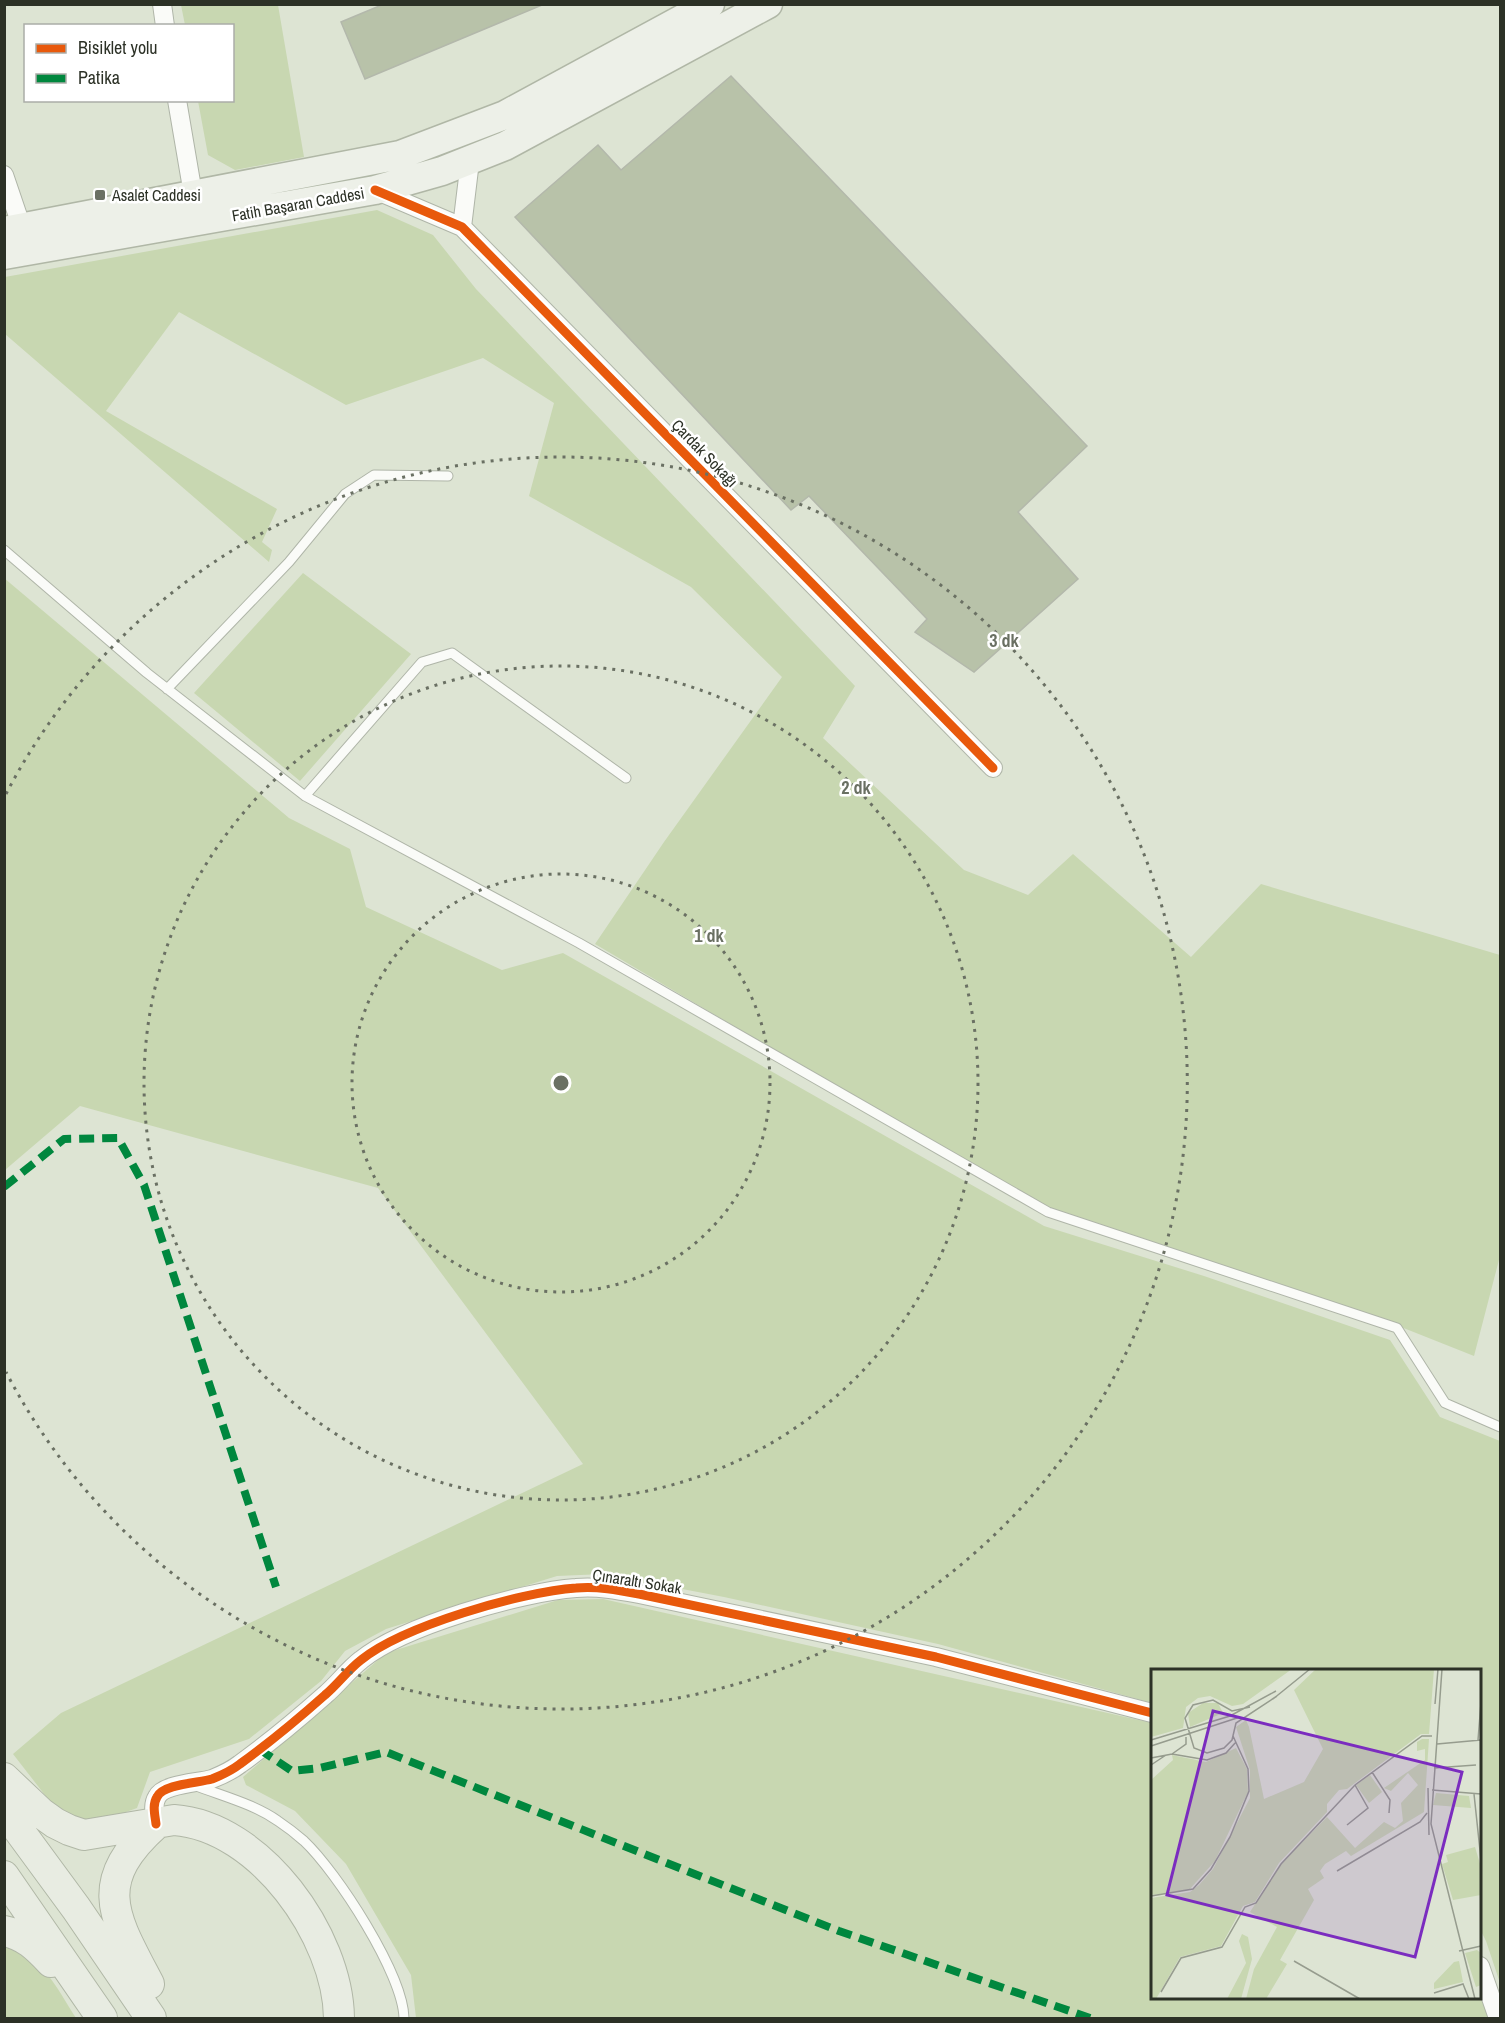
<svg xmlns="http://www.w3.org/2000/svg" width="1505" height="2023" viewBox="0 0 1505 2023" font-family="'Archivo Narrow',sans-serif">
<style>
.green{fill:#c8d7b1}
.building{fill:#b8c2a9;stroke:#b3b8ab;stroke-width:1.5}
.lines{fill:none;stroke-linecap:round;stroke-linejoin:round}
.service-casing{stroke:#afb5a8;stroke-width:11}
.minor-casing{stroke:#afb5a8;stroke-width:20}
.primary-casing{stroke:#b0b7a6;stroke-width:31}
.trunk-casing{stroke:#b0b7a6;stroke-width:32}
.service{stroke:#fafbf8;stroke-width:9}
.minor{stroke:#fafbf8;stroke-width:18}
.primary{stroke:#edf0e8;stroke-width:28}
.trunk{stroke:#e8ece2;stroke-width:30}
.quiet{stroke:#00873e;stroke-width:8;stroke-dasharray:15 8;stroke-linecap:butt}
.cycleway-casing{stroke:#fff;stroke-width:13}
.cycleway{stroke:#e8590c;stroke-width:9}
.ring{fill:none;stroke:#6a7063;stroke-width:3;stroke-dasharray:3 6}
.poi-dot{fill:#6a7063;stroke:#fff;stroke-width:2}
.labels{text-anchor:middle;stroke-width:5;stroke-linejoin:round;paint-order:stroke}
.poi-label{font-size:16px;fill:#2c3126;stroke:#fff;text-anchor:start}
.street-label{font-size:16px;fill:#2c3126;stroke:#fff}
.inset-road{fill:none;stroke:#969c8e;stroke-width:1.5}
.view{fill:#7b2cbf;fill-opacity:0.15;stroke:#7b2cbf;stroke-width:3}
.inset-edge{fill:none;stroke:#2c3126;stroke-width:3}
.centre{fill:#6a7063;stroke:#fff;stroke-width:3}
.ring-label{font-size:18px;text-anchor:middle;font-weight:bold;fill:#6a7063;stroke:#fff;stroke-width:5;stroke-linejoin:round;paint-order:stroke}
</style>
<rect width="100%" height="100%" fill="#dde4d3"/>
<path class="green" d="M181,5H278L304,157L235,170L208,155L198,101L232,100V26L185,25Z
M377,210L433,235L476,289L855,686L823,738L964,870L1028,895L1073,854L1191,957L1261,884L1500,955V1256L1474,1356L1401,1327L1048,1212L595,944L664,842L782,677L691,587L529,496L554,403L483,358L346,405L179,312L106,411L277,509L262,542L272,550L269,562L5,334V277Z
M303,573L411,654L300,781L194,693Z
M4,578L289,818L350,849L366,907L502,970L563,953L1044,1226L1204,1276L1390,1340L1440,1417L1500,1441V1983L1486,1941L1480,1929V1670H1152V1703L938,1644L724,1597L604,1574L557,1576L386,1629L345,1651L321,1681L249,1739L150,1772L137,1808L107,1819L86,1820L55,1808L13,1754L61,1713L583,1464L378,1188L80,1106L5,1170Z
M603,1599L1152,1723V1998H1480V1987L1490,2018H416L411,1975L346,1864L295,1811L246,1785L243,1777L386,1653L558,1600Z
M4,1946C43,1956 56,1987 76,2018H5Z"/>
<path class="building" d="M384,4H542V5L365,79L341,22Z
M731,76L1087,446L1018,512L1078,579L974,672L915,632L927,619L809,496L791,510L515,217L598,145L621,170Z"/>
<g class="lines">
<g class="service-casing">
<path id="service" d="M4,550L147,673L305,796L579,943L1048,1212L1397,1328L1445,1403L1500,1427
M167,689L289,562L345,494L374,475L448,476
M305,796L422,662L452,653L626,778
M194,1785C222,1796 254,1804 278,1821C287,1827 296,1834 304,1841C337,1872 403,1974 404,2018"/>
</g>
<g class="minor-casing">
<path id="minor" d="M162,4L165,26
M177,100L193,194
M4,175L22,228
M375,190L462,227L993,768
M462,227L470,161
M156,1824C155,1815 152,1805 157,1797C163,1784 198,1783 212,1779C222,1775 231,1771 240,1764C269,1743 298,1719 325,1695C338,1684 348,1670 361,1660C403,1626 521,1592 576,1588C597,1586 618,1590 639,1594L936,1657L1152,1713
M1480,1966L1498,2018"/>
</g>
<g class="primary-casing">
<path id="primary" d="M4,231L400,155L505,115L710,4
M4,255L375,190L442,171L505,146L768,4"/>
</g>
<g class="trunk-casing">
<path id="trunk" d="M4,1778L41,1813L55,1823L69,1830L84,1835L174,1820C260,1826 338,1936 339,2018
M4,1810L76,1908L151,2018
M4,1876L102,2018
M4,1931C25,1935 37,1947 51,1962
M149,1984C114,1917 90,1883 156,1824"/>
</g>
<use href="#service" class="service"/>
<use href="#minor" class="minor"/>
<use href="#primary" class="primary"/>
<use href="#trunk" class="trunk"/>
<path class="quiet" d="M4,1187L64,1139L118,1138L144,1185L276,1587
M259,1749L292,1771L320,1768L386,1752L839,1931L1090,2018"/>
<g class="cycleway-casing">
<path id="cycleway" d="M375,190L462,227L993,768
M156,1824C155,1815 152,1805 157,1797C163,1784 198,1783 212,1779C222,1775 231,1771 240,1764C269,1743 298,1719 325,1695C338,1684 348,1670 361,1660C403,1626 521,1592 576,1588C597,1586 618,1590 639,1594L936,1657L1152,1713"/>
</g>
<use href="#cycleway" class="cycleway"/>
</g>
<g class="ring">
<circle cx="561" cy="1083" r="209"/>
<circle cx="561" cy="1083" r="417"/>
<path d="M6 794A626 626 0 1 1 6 1372"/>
</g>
<rect class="poi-dot" x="94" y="189" width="12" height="12" rx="3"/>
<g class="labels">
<g class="poi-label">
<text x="112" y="201">Asalet Caddesi</text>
</g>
<g class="street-label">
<text transform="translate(298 204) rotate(-10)" y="6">Fatih Başaran Caddesi</text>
<text transform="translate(705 453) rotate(46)" y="6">Çardak Sokağı</text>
<text transform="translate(637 1581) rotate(9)" y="6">Çınaraltı Sokak</text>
</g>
</g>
<g transform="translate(1151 1669)">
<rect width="330" height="330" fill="#dde4d3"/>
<path d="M0,0H141L92,35L81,37L59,27L47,29L35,38L32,59L0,68ZM165,0H283L278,65H270L196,120L188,121L176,135V143L128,194L104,233L92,237L70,277L29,288L5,330H0V229L39,223L48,216L62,200L99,129V101L85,58L95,51L98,58L113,130L153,113L172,80L143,21ZM52,34H67L72,44L39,58L37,44ZM271,70H278L273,143L200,187L195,182L174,195L169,202L173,209L157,220L163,231L129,291L136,295L115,330H95L103,300L126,258L99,243L130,195L176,148L204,179L233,153L244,159L252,152L250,134L267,116L257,104L240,122L233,119L274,91V80L266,82V73ZM85,79L96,100L97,123L64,192L38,221L0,226V111L22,91L21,86L55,93ZM219,106L231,123L218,134L205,116ZM285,124L318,127L320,139L282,136ZM324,178L330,198V226L302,231L291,195L297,193L295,186ZM91,265L97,268L101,290L90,330H76L95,294L88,272ZM326,281L330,284V316L325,318L314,284ZM308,292L312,313L283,320V314L303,293Z" fill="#c8d7b1"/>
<path class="inset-road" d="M291,0L280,155L324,330M122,30L159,0M284,35L287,0M99,38L81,42L62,31L42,36L34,49L43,79L56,84L73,79L81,71L85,54L126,27M0,71L79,47L125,22M327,71L330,34M286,75L330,71M0,77L89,48M21,85L35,75V68M0,89L21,85L56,91L75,84L85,73M0,96L15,86M283,99L325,96M221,103L239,131L238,144M277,119L278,166M281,121L330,125M323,125L330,191M196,156L217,139L204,116M186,202L269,153L276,144M0,227L42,220L60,200L79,168L98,122L97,100L82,67M308,282L330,277M143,292L209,330M10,323L30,289L71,278L94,238L105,234L130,195L204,116L271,67H281M283,324L312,315L318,330"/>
<path class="view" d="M62,42L311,103L264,288L16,226Z"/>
<rect width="330" height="330" class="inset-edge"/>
</g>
<circle cx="561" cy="1083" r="9" class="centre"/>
<g class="ring-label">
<text x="1004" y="647">3 dk</text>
<text x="856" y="794">2 dk</text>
<text x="709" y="942">1 dk</text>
</g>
<rect width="1505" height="2023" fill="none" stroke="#2c3126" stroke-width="12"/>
<rect x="24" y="24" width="210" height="78" fill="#ffffff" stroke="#abada8" stroke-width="1.5"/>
<rect x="36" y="44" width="30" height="9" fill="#e8590c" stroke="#abada8" stroke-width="1.5"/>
<text x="78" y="54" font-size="18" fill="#2c3126">Bisiklet yolu</text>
<rect x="36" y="74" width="30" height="9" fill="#00873e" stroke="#abada8" stroke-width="1.5"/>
<text x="78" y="84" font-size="18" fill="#2c3126">Patika</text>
</svg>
